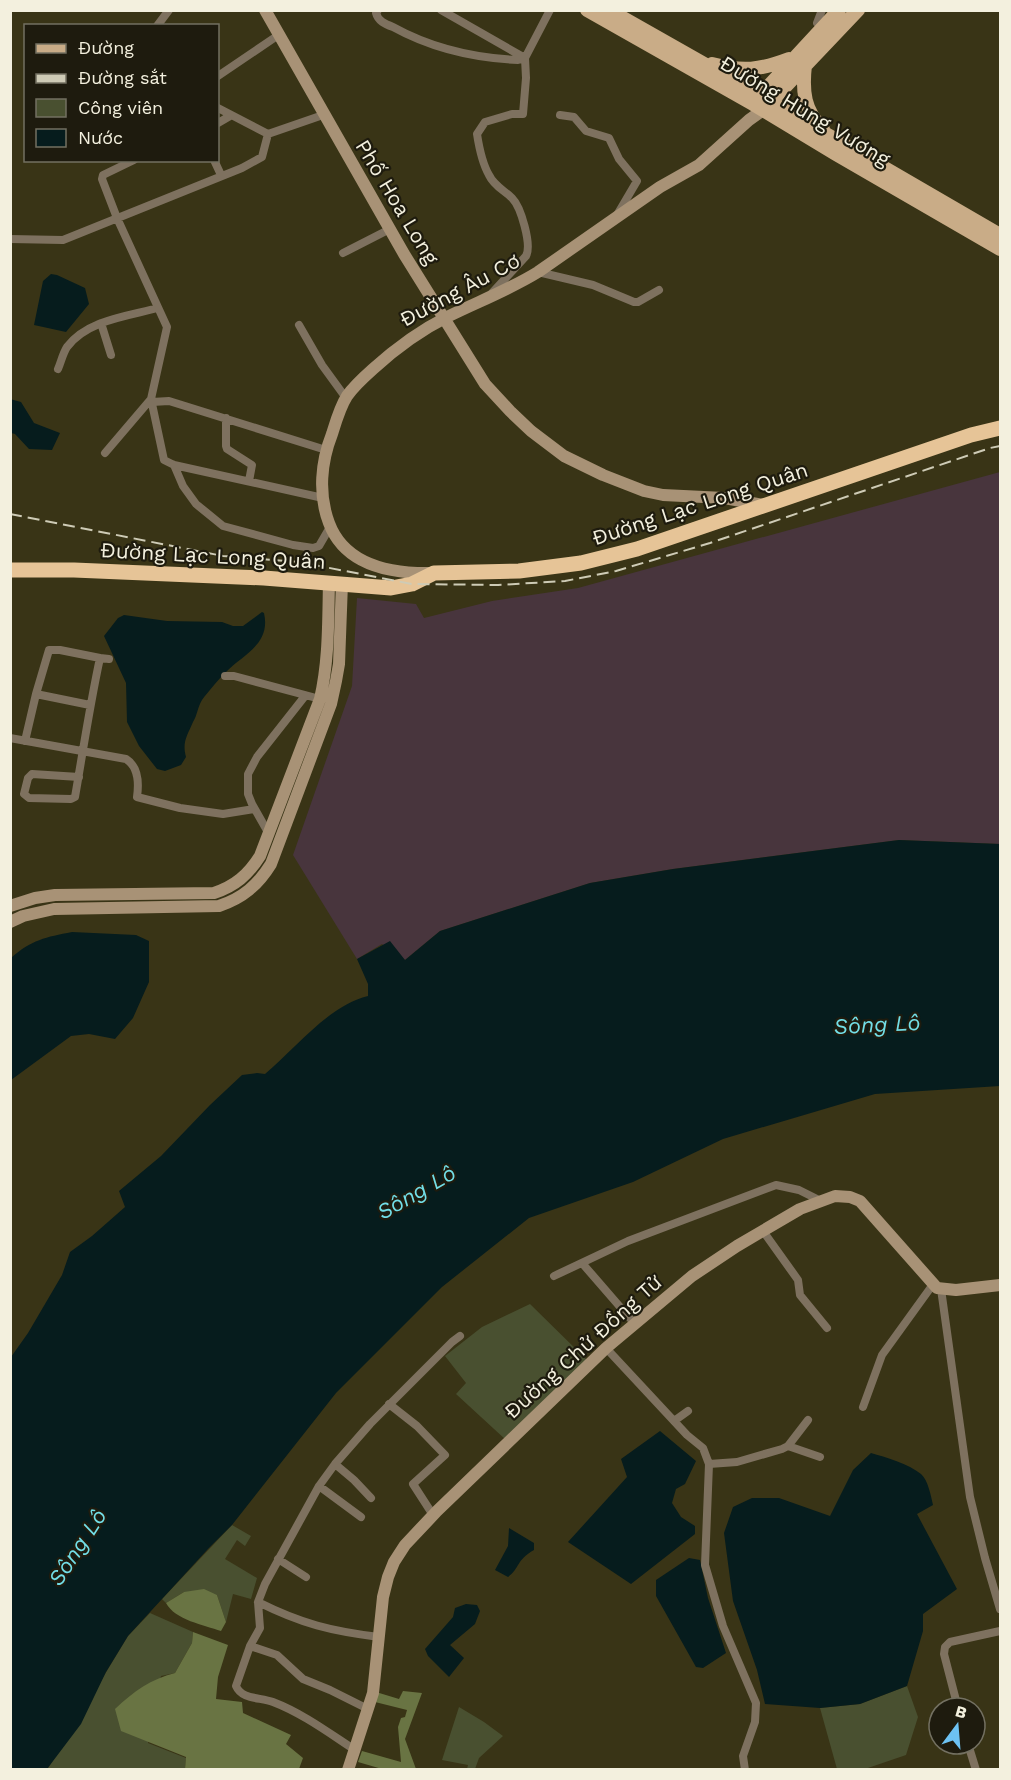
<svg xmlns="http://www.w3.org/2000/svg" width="1011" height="1780" viewBox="0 0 1011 1780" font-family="'Work Sans',sans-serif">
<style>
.industrial{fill:#48353d}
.green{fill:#495030}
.forest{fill:#697443}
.water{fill:#061c1d}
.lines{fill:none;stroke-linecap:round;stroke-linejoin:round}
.street{stroke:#7e715f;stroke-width:8}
.secondary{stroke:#a89276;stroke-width:12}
.primary{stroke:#c9ac87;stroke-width:14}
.highway{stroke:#e6c497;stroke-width:15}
.rail{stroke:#cecbb6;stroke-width:2;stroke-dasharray:12 6;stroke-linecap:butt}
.labels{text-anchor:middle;stroke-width:4.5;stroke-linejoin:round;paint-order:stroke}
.street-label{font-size:21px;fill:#f3f0de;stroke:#1e1b0e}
.water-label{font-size:22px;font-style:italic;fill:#72dee7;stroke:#1e1b0e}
</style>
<rect width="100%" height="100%" fill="#393416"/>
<path class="industrial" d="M1000,472V844L899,840L673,869L590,883L440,931L405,960L382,944L357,959L293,855L352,686L357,598L416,604L424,618L492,601L578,588Z"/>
<path class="green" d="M530,1304L587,1360L506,1440L456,1394L466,1383L445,1356L482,1327Z
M232,1525L251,1536L245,1546L237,1540L225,1559L257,1578L251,1599L233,1594L226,1622L217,1595L184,1592L166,1603L162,1599Z
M150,1613L193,1632L192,1643L175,1673L161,1676L148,1743L186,1758L185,1769L47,1770L128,1636Z
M907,1686L918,1717L906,1755L865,1769H837L820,1708L860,1704Z
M459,1707L484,1722L503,1736L479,1758L475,1769H467L468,1765L442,1760Z"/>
<path class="forest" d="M204,1589L217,1595L226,1622L221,1631C204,1625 175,1620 166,1603L184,1592Z
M193,1632L228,1645L218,1677L216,1699L242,1702L243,1713L291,1735L286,1744L303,1758L299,1769H185L186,1757L121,1731L115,1709C134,1691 151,1679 175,1673L192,1643Z
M403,1691L422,1693L405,1739L416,1769H382L358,1762L362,1751L401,1762L398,1727L401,1718L405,1717L407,1710L375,1702L376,1692L399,1699Z"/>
<path class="water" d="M51,274L57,275L85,288L89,304L66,332L34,325L43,281Z
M10,399L21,402L34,423L60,433L52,450L29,449L15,434L11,433Z
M262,612L264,613C271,644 244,654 226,672C219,679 207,693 202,700C198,706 197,716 193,722C187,736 182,742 186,757L181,765L165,771L157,769L139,746L127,722L126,683L104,636L118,618L124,615L167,621L222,622L233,626H243Z
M899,840L1000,844V1086L875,1094L723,1139L633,1182L529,1218L442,1287L336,1393L232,1525L208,1549L128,1636L106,1672L81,1724L47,1769H11V1357L28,1333L62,1275L70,1252L92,1236L125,1207L119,1191L161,1156L210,1105L242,1075L257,1073L265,1074C295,1049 329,1005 368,996V984L357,959L390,941L405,960L440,931L590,883L673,869Z
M72,932L136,935L149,941V982L133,1018L115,1039L89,1034L71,1036L11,1080V958C31,940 46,937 72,932Z
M660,1431L696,1461L685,1484L676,1489L672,1503L681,1517L695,1526V1534L631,1584L568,1542L627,1477L621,1459Z
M871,1453C885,1457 909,1464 921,1474C928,1480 931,1496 933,1505L917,1514L957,1589L923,1614V1631L907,1686L860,1704L820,1708L765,1704L757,1670L733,1601L724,1533L733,1507L752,1498H779L830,1516L853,1470Z
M509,1528L534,1543V1550C516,1560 520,1568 508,1577L495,1570L508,1546Z
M689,1558L700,1560L708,1598L726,1653L703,1668L696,1667L656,1596V1580Z
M466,1604L477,1605L480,1611L475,1624L450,1645L464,1658L449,1677L428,1656L425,1649L453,1617L455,1608Z"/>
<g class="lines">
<path class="street" d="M378,10L376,13C378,21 385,24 393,27C431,48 474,58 518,60L525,58L550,10
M441,10L525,58L526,78L523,114H512L485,122L477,134C479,147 482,163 489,175C494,186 504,190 512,198C521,207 532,245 526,256L492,293
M822,10L817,23L823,27
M157,26L169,10
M218,76L280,34
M218,108L268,134L323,115
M560,115L574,117L586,131L609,138L619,159L637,181L617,215
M218,123L230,116
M134,160L103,175L102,179L117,218L167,327L151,399L164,460L174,465L323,498
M214,160L221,175
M10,239L63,240L242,168L262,157L268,134
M343,253L390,229
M538,272L593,285L634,302H638L659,290
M101,323L111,355
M299,325L322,365L346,398
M58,369C61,362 63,353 67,347C87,320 128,316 158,308
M152,402L169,401L326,450
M226,418V446L227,449L252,465L249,481
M105,453L151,399
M174,465L183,486L196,504L223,526L293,545L313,548L319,546L330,527
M100,658L109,659
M225,676H234L320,699
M36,694L49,650H60L100,658C90,704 83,751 75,797L71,799L29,798L24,794L28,778L32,774L79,777
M10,738L126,759C139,767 139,783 137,797L180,808L223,814L254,809
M25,741L36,694L90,705
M269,834L252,804L248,794V774L257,757L305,696
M763,1231L798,1280L800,1295L827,1328
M582,1263L634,1323
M554,1276L628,1241L776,1185L799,1190L821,1201
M941,1289L970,1497L985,1558L1000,1609
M606,1348L687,1435L703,1448L709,1464L705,1565L723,1626L756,1703L755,1722L743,1756L745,1770
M389,1404L417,1426L445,1455L413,1484L433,1515
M863,1407L882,1355L934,1283
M674,1421L688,1411
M788,1446L820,1457
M335,1464L354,1480L371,1498
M709,1464L737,1462L782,1449L788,1446L808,1420
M319,1486L361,1517
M278,1559L306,1577
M258,1602C302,1624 331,1631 379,1637
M250,1646L277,1655L303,1679L330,1690L368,1709
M958,1708L944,1654L945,1647L950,1642L1000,1631
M968,1744L976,1770
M355,1750C329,1733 302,1713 273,1702C260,1697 242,1700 236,1686L250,1646L260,1628L258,1602L265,1584L319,1486L335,1464L370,1424L452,1342L460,1336"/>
<path class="secondary" d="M265,10L404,254L485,384L510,411L531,431L564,456L603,475L644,491L663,495L724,498L764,505
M433,573C392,574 345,566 329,523C318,494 321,462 332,434C336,421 340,407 347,396C354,386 364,377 373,369C395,349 421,330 447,317C477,302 509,290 538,272L660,187L699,165L749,120L763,110
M10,906L35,898L55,895L214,893C235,886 248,875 260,856L320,699C329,660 328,622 329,582
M10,922L23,916L54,909L219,906C243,898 258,885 271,864L331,704L336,681L339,664L342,583
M348,1770L373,1693L383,1597L388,1577L394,1562L405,1545L437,1511L606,1348L692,1276L737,1246L800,1209L835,1196L850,1197L860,1201L937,1288L956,1290L1000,1285"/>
<path class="primary" d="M587,10L753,104L836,154L1000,249
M609,10L759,95L1000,235
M712,64C743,72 760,70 789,59
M805,65C802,91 804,111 823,129
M755,101L839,10
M765,108L858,10"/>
<path class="highway" d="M10,570H74L264,578L391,588L412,584L434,573L519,571L581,563L637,549L971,435L1000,428"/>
<path class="rail" d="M10,514L223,556L299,562L412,584L498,585L565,581L616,571L710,543L990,448L1000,446"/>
</g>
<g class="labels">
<g class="street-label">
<text transform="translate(805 111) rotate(31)" y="7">Đường Hùng Vương</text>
<text transform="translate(397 202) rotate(59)" y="7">Phố Hoa Long</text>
<text transform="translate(460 290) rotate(-28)" y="7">Đường Âu Cơ</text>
<text transform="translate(700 504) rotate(-18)" y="7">Đường Lạc Long Quân</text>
<text transform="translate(213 556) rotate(3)" y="7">Đường Lạc Long Quân</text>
<text transform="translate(583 1347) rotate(-42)" y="7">Đường Chử Đồng Tử</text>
</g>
<g class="water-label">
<text transform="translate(877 1024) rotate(-3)" y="8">Sông Lô</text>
<text transform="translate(416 1192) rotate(-30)" y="8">Sông Lô</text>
<text transform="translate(77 1547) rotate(-57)" y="8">Sông Lô</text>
</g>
</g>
<rect width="1011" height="1780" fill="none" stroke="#f3f0de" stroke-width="24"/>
<rect x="24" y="24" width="195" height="138" fill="#1e1b0e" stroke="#737061" stroke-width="1.5"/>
<rect x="36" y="44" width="30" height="9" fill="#c9ac87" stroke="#737061" stroke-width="1.5"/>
<text x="78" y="54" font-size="18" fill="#f3f0de">Đường</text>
<rect x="36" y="74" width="30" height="9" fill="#cecbb6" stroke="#737061" stroke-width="1.5"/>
<text x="78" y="84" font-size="18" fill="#f3f0de">Đường sắt</text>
<rect x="36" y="99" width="30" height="18" fill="#495030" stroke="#737061" stroke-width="1.5"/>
<text x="78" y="114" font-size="18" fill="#f3f0de">Công viên</text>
<rect x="36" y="129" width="30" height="18" fill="#061c1d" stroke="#737061" stroke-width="1.5"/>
<text x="78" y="144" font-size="18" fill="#f3f0de">Nước</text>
<g transform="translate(957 1726) rotate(16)"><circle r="28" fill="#1e1b0e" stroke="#737061" stroke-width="1.5"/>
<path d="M0-4.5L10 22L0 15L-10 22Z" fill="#6dc2f3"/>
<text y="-9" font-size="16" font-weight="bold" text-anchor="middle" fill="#f3f0de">B</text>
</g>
</svg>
